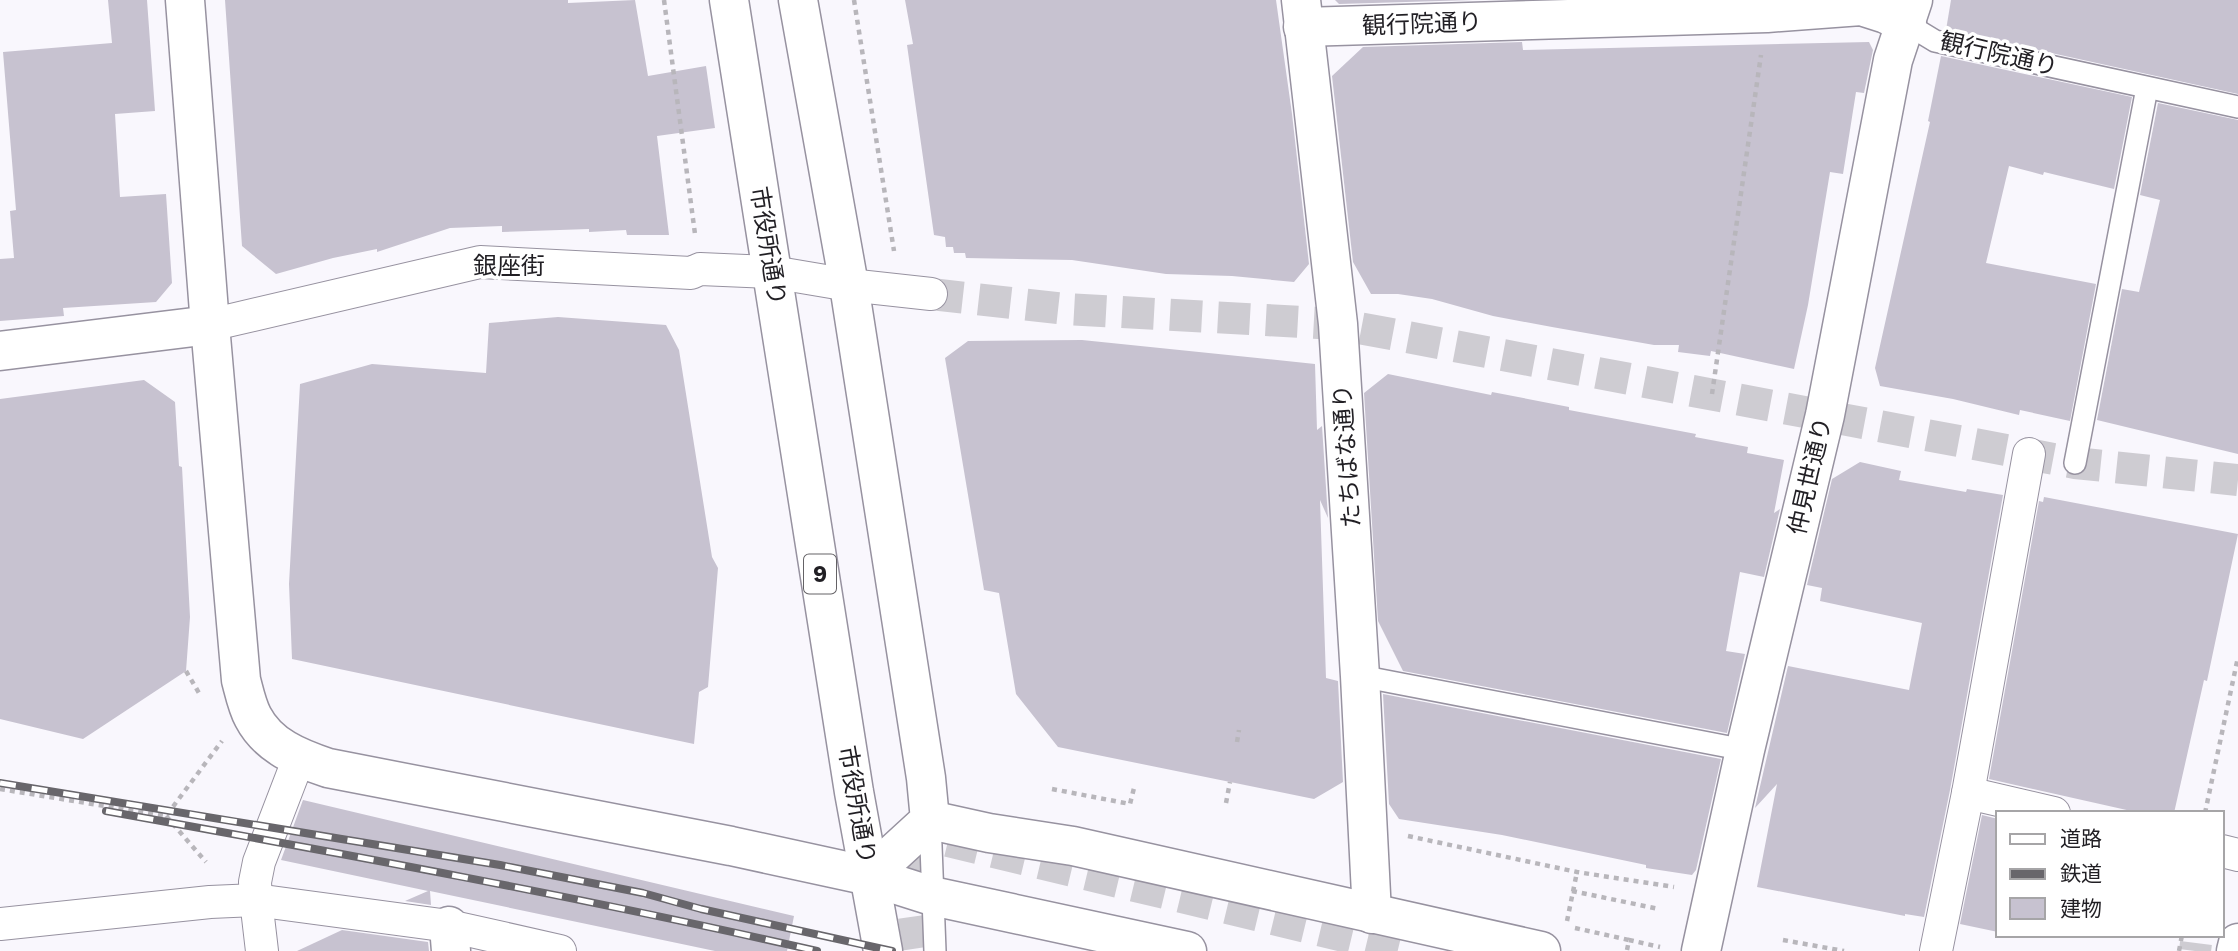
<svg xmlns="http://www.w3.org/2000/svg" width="2238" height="951" font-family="'Work Sans','Noto Sans JP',sans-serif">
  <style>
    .building { fill: #c7c2d0 }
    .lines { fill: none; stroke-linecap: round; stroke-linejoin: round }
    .pedestrian-tunnel { stroke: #ceccd2; stroke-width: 32; stroke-dasharray: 32 16; stroke-linecap: butt }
    .service-casing { stroke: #9792a0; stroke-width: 24 }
    .pedestrian-casing { stroke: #9792a0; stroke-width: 34 }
    .minor-casing { stroke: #9792a0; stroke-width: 41 }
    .tertiary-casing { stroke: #9792a0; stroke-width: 41 }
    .secondary-casing { stroke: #9792a0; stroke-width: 41 }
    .primary-casing { stroke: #9792a0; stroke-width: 41 }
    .path { stroke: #b8b6bb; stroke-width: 4.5; stroke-dasharray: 5 5; stroke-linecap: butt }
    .service { stroke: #fff; stroke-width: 21 }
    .pedestrian { stroke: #fff; stroke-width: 32 }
    .minor { stroke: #fff; stroke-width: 38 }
    .tertiary { stroke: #fff; stroke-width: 38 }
    .secondary { stroke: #fff; stroke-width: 38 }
    .primary { stroke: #fff; stroke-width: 38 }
    .rail-casing { stroke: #68666b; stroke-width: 8 }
    .rail { stroke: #fff; stroke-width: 5; stroke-dasharray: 16; stroke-linecap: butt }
    .labels { text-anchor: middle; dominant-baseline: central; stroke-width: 7; stroke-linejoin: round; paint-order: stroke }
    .shield { fill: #fff; stroke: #646266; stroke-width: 2 }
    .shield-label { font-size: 23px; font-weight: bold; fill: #211f24 }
    .street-label { font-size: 24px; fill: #211f24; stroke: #fff }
  </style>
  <rect width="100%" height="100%" fill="#f9f7fd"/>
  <g class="building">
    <path d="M 108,0 L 147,0 L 155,111 L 115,114 L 120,197 L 166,194 L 172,283 L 156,302 L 63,308 L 64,316 L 0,321 L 0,259 L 14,258 L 10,211 L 16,210 L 3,52 L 112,43 Z"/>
    <path d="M 225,0 L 568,0 L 568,3 L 635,0 L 648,76 L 706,66 L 715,128 L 657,136 L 669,235 L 627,235 L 626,230 L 589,232 L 589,229 L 502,232 L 502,226 L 450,228 L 377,252 L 377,249 L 333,258 L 276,274 L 242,246 Z"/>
    <path d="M 905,0 L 1276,0 L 1292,114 L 1309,264 L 1294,282 L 1232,276 L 1166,274 L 1072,260 L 966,258 L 965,253 L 954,253 L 953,247 L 946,247 L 945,237 L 934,235 L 907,45 L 913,44 Z"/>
    <path d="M 1335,0 L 1473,0 L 1339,4 Z"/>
    <path d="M 1951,0 L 2238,0 L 2238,94 L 1946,30 Z"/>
    <path d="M 1522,42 L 1523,50 L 1869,42 L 1873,50 L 1864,93 L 1856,92 L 1843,174 L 1830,172 L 1808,305 L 1794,369 L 1711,351 L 1710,356 L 1678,352 L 1679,345 L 1654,345 L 1552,327 L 1493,316 L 1432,299 L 1398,294 L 1371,294 L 1353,262 L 1332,76 L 1363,47 Z"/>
    <path d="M 1941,56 L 2132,97 L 2114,189 L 2044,172 L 2043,175 L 2009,166 L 1986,263 L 2096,284 L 2070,421 L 2020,410 L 2019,415 L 1953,399 L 1880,386 L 1875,368 L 1930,122 L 1928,121 Z"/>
    <path d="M 2158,103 L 2238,120 L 2238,454 L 2097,420 L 2122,289 L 2139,292 L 2160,200 L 2140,195 Z"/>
    <path d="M 558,317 L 666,325 L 679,350 L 712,557 L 718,568 L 708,687 L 699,692 L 694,744 L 292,659 L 289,584 L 300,384 L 372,364 L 486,373 L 489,323 Z"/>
    <path d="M 1082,340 L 1315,364 L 1317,430 L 1322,426 L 1328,518 L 1320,500 L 1326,678 L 1338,681 L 1343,782 L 1314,799 L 1058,747 L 1016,694 L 999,593 L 984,590 L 945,358 L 968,341 Z"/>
    <path d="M 1388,374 L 1491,395 L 1492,392 L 1569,407 L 1569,410 L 1696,434 L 1695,437 L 1748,447 L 1747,453 L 1784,460 L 1774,513 L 1780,509 L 1764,577 L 1740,572 L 1726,651 L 1745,654 L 1727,733 L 1403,671 L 1378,621 L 1364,393 Z"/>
    <path d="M 144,380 L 175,402 L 179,466 L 182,467 L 190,617 L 186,671 L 83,739 L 0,719 L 0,399 Z"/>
    <path d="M 1860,462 L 1901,471 L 1899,480 L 1966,492 L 1967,489 L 2003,495 L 1950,790 L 1924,917 L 1905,914 L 1905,916 L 1757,887 L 1777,784 L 1755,808 L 1788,666 L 1909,690 L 1922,623 L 1820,601 L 1822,588 L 1807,585 L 1832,479 Z"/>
    <path d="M 2044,497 L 2238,534 L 2207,681 L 2204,680 L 2174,813 L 2140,813 L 1989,779 L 2039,501 L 2043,502 Z"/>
    <path d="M 1383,694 L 1721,759 L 1696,870 L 1692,875 L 1646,868 L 1646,865 L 1502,835 L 1399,819 L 1389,804 Z"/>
    <path d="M 303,800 L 794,916 L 787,951 L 715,951 L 430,891 L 431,905 L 405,901 L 428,891 L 281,860 Z"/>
    <path d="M 1982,815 L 1998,819 L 1998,932 L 1960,924 Z"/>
    <path d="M 342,930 L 428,942 L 429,951 L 297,951 Z"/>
  </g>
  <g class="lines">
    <g class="pedestrian-tunnel">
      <path d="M 931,294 L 1066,309 L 1338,324 L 2075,463 L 2238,480"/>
      <path d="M 907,868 L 948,841 L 1406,951"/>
      <path d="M 907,869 L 919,951"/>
      <path d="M 2195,951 L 2196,943"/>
    </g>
    <g class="service-casing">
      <g id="service">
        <path d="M 1907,24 L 1935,41 L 2238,107"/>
        <path d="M 2075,463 L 2147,88"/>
        <path d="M 1360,676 L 1745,750"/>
        <path d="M 930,820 L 935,951"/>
      </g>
    </g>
    <g class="pedestrian-casing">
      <g id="pedestrian">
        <path d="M 210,325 L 480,262 L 691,273 L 700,269 L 772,272 L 849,285 L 931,294"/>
        <path d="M 1968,793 L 2054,813"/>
        <path d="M 2222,851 L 2238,855"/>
        <path d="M 0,924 L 210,902 L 256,900 L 449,926 L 560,951"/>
        <path d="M 262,951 L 256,900 L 255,882 L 259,862 L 299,758"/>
        <path d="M 1936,951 L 1968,793 L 2029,454"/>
      </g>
    </g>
    <g class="minor-casing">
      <g id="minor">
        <path d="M 185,0 L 210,325 L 241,680 C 244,691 247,706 253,717 C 268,746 298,758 328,768 L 731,846 L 869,876"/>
        <path d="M 1301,0 L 1338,324 L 1360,676 L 1372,914"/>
        <path d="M 1303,27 L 1767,13 L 1861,6 L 1886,14 L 1907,24"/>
        <path d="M 0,351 L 210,325"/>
        <path d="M 449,926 L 451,951"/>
        <path d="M 1701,951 L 1745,750 L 1825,415 L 1893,60 L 1913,0"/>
      </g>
    </g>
    <g class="tertiary-casing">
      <g id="tertiary">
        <path d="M 930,820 L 989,833 L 1073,846 L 1541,951"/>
        <path d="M 869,876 L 932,896 L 1187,951"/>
      </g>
    </g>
    <g class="secondary-casing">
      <path id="secondary" d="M 2236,951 L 2238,943"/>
    </g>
    <g class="primary-casing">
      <g id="primary">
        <path d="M 729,0 L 854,792 L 883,951"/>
        <path d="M 798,0 L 849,285 L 926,778 L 930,820 L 869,876"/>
      </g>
    </g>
    <g class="path">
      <path d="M 664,0 L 695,234"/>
      <path d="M 854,0 L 894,251"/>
      <path d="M 1712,394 L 1761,55"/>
      <path d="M 186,671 L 199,693"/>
      <path d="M 1237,742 L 1239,730"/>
      <path d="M 0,789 L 166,816 L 222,741"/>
      <path d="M 1052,789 L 1130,804 L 1134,788"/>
      <path d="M 1226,803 L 1230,782"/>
      <path d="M 2205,813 L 2238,657"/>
      <path d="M 166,816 L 206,862"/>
      <path d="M 1408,836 L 1577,872 L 1674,887"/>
      <path d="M 1572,891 L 1659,909"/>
      <path d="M 1567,921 L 1577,872"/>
      <path d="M 1575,928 L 1629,940"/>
      <path d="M 1783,940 L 1844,951"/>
      <path d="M 1627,950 L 1629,940 L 1660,947"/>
      <path d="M 2179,951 L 2182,935"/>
    </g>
    <use href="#service" class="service"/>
    <use href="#pedestrian" class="pedestrian"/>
    <use href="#minor" class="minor"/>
    <use href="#tertiary" class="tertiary"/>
    <use href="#secondary" class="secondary"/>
    <use href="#primary" class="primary"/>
    <g class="rail-casing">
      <g id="rail">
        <path d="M 0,783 L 500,865 L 643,893 L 701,909 L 892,951"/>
        <path d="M 106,811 C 344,854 581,897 817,951"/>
      </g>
    </g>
    <use href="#rail" class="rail"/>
  </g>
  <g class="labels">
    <rect class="shield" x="804" y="554.5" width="32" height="39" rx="5"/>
    <g class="shield-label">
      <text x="820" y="574">9</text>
    </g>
    <g class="street-label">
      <text transform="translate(1422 24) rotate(-2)">観行院通り</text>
      <text transform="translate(1999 54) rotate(13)">観行院通り</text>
      <text transform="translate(768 246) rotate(81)">市役所通り</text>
      <text x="509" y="266">銀座街</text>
      <text transform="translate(1347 456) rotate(-94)">たちばな通り</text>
      <text transform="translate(1810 476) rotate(-77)">仲見世通り</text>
      <text transform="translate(857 805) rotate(80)">市役所通り</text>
    </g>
  </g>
  <rect x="1996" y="811" width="228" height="126" fill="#ffffff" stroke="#a6a5a7" stroke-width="2"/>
  <rect x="2010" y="834" width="35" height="10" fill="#ffffff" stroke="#a6a5a7" stroke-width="2"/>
  <text x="2060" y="846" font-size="21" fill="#211f24">道路</text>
  <rect x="2010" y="869" width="35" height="10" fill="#68666b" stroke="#a6a5a7" stroke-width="2"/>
  <text x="2060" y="881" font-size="21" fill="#211f24">鉄道</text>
  <rect x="2010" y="898" width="35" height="21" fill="#c7c2d0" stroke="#a6a5a7" stroke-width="2"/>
  <text x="2060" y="916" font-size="21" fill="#211f24">建物</text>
</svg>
